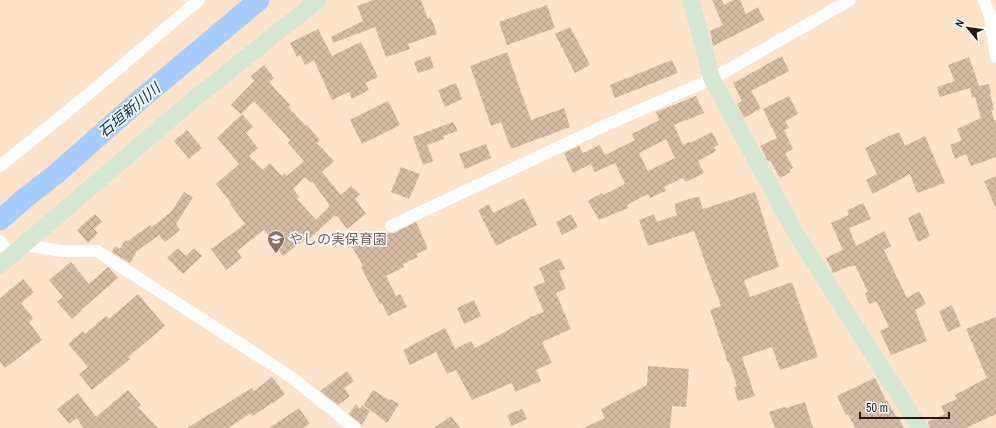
<svg xmlns="http://www.w3.org/2000/svg" width="996" height="428" font-family="'Archivo Narrow','Noto Sans JP',sans-serif">
  <style>
    .lines { fill: none; stroke-linecap: round; stroke-linejoin: round }
    .river { stroke: #a5ccfc; stroke-width: 21 }
    .building { fill: url(#building-cross-hatch); fill-rule: evenodd }
    .street { stroke: #fff; stroke-width: 12 }
    .secondary { stroke: #d5e6d0; stroke-width: 17 }
    .labels { text-anchor: middle; dominant-baseline: central; stroke-width: 3.5; stroke-linejoin: round; paint-order: stroke }
    .education-label { font-size: 14px; fill: #785e54; stroke: #fff; text-anchor: start }
    .water-label { font-size: 15px; font-style: italic; fill: #003367; stroke: #fff }
  </style>
  <defs>
    <pattern id="building-cross-hatch" width="8" height="8" patternUnits="userSpaceOnUse"><rect width="8" height="8" fill="#d5bba4"/><path d="M0 0l8 8M0 8l8-8" fill="none" stroke="#b7a08c"/></pattern>
  </defs>
  <rect width="100%" height="100%" fill="#fee3cb"/>
  <g class="lines">
    <path class="river" d="M 0,220 L 25,198 L 56,174 L 135,104 L 259,0"/>
  </g>
  <g class="building">
    <path d="M 374,0 L 421,0 L 428,19 L 431,18 L 437,34 L 408,44 L 410,49 L 386,57 L 375,27 L 333,43 L 331,37 L 363,21 L 357,6 Z"/>
    <path d="M 712,0 L 722,0 L 724,5 L 734,0 L 740,0 L 746,14 L 758,7 L 764,20 L 745,30 L 713,46 L 710,31 L 723,25 Z"/>
    <path d="M 547,5 L 555,28 L 507,45 L 499,22 Z"/>
    <path d="M 570,27 L 590,65 L 575,73 L 555,34 Z"/>
    <path d="M 318,29 L 332,56 L 361,42 L 378,77 L 365,83 L 369,90 L 352,99 L 349,92 L 332,100 L 314,60 L 305,65 L 300,55 L 297,57 L 290,43 Z"/>
    <path d="M 507,52 L 531,120 L 564,108 L 570,127 L 511,149 L 501,122 L 491,126 L 470,66 Z"/>
    <path d="M 430,56 L 434,68 L 418,73 L 414,62 Z"/>
    <path d="M 782,56 L 789,71 L 751,91 L 761,108 L 744,118 L 737,104 L 742,101 L 733,83 Z"/>
    <path d="M 969,57 L 979,86 L 989,84 L 991,93 L 990,93 L 994,110 L 991,110 L 996,124 L 996,157 L 971,166 L 966,154 L 955,159 L 950,145 L 962,140 L 957,129 L 981,118 L 975,97 L 972,98 L 970,88 L 940,97 L 937,87 L 955,81 L 948,65 Z"/>
    <path d="M 672,60 L 678,73 L 615,98 L 610,85 Z"/>
    <path d="M 264,65 L 274,78 L 269,82 L 290,105 L 288,107 L 306,126 L 307,125 L 320,140 L 317,143 L 334,161 L 322,172 L 341,195 L 351,186 L 360,194 L 355,199 L 366,214 L 347,229 L 337,216 L 336,217 L 335,215 L 306,242 L 304,240 L 283,256 L 264,230 L 237,251 L 242,258 L 226,270 L 211,249 L 245,224 L 230,204 L 231,203 L 216,184 L 239,164 L 217,138 L 242,114 L 253,127 L 246,133 L 258,148 L 249,156 L 263,170 L 270,163 L 282,176 L 285,173 L 287,176 L 304,161 L 288,143 L 290,140 L 270,118 L 254,101 L 241,114 L 231,105 L 254,81 L 251,76 ZM 305,177 L 311,183 L 312,181 L 330,206 L 316,220 L 297,199 L 299,197 L 293,189 Z"/>
    <path d="M 456,83 L 462,99 L 445,107 L 438,90 Z"/>
    <path d="M 696,96 L 704,113 L 674,125 L 683,145 L 689,142 L 690,143 L 712,132 L 719,145 L 714,147 L 716,151 L 698,161 L 704,173 L 686,182 L 683,178 L 664,187 L 666,191 L 650,198 L 648,194 L 627,205 L 628,208 L 599,220 L 588,201 L 602,193 L 603,195 L 625,184 L 615,163 L 595,172 L 591,164 L 573,173 L 564,153 L 579,146 L 583,153 L 600,145 L 605,155 L 635,140 L 632,134 L 659,120 L 656,112 ZM 666,139 L 675,158 L 648,171 L 639,153 Z"/>
    <path d="M 789,96 L 798,114 L 785,121 L 789,128 L 784,130 L 793,149 L 785,153 L 793,168 L 789,170 L 791,172 L 780,178 L 770,160 L 768,161 L 760,146 L 777,138 L 763,109 Z"/>
    <path d="M 388,101 L 400,125 L 362,144 L 350,120 Z"/>
    <path d="M 453,122 L 458,131 L 443,136 L 444,139 L 427,145 L 433,161 L 423,165 L 413,137 Z"/>
    <path d="M 187,130 L 202,148 L 189,159 L 174,141 Z"/>
    <path d="M 899,132 L 905,146 L 925,136 L 945,183 L 917,193 L 910,174 L 873,194 L 866,180 L 877,174 L 865,148 L 889,136 Z"/>
    <path d="M 486,144 L 491,158 L 465,169 L 459,154 Z"/>
    <path d="M 401,167 L 420,174 L 409,199 L 391,192 Z"/>
    <path d="M 996,176 L 996,209 L 984,181 Z"/>
    <path d="M 184,192 L 193,197 L 176,224 L 180,230 L 165,242 L 159,235 L 136,252 L 130,263 L 112,252 L 115,246 L 120,249 L 125,240 L 128,241 L 150,225 L 152,227 L 172,211 Z"/>
    <path d="M 755,192 L 779,267 L 744,280 L 750,297 L 792,282 L 818,357 L 780,370 L 772,347 L 742,357 L 755,396 L 738,401 L 734,387 L 737,386 L 729,362 L 728,363 L 710,310 L 721,306 L 694,231 L 648,246 L 639,220 L 654,214 L 657,222 L 677,215 L 675,208 L 675,204 L 695,197 L 699,197 L 703,209 Z"/>
    <path d="M 524,198 L 537,225 L 496,246 L 478,210 L 489,204 L 493,213 Z"/>
    <path d="M 863,203 L 871,219 L 849,228 L 856,246 L 884,231 L 891,246 L 884,250 L 907,298 L 919,291 L 926,304 L 915,310 L 927,341 L 891,355 L 880,331 L 889,327 L 876,301 L 869,304 L 865,293 L 868,292 L 855,265 L 851,267 L 850,266 L 833,273 L 826,258 L 843,250 L 831,223 L 849,215 L 847,211 Z"/>
    <path d="M 920,212 L 930,236 L 918,242 L 908,218 Z"/>
    <path d="M 95,214 L 102,222 L 94,229 L 98,233 L 88,243 L 77,230 Z"/>
    <path d="M 571,214 L 578,227 L 562,235 L 556,222 Z"/>
    <path d="M 416,222 L 428,249 L 416,254 L 418,257 L 403,264 L 404,267 L 386,276 L 396,296 L 400,294 L 407,307 L 388,316 L 382,303 L 380,304 L 361,267 L 363,266 L 352,247 L 376,234 L 378,237 L 388,233 L 394,233 Z"/>
    <path d="M 178,248 L 186,256 L 194,248 L 202,256 L 183,274 L 167,258 Z"/>
    <path d="M 560,258 L 565,269 L 559,271 L 566,289 L 556,293 L 571,329 L 542,342 L 552,363 L 536,370 L 541,381 L 515,392 L 512,383 L 472,400 L 456,370 L 447,374 L 436,352 L 410,365 L 403,350 L 445,328 L 455,349 L 471,341 L 475,348 L 530,318 L 530,317 L 544,312 L 533,287 L 545,282 L 539,268 Z"/>
    <path d="M 71,262 L 89,284 L 108,267 L 118,278 L 81,310 L 82,310 L 72,319 L 57,302 L 63,297 L 49,280 Z"/>
    <path d="M 23,279 L 34,292 L 21,303 L 33,318 L 29,322 L 42,340 L 5,368 L 0,362 L 0,298 Z"/>
    <path d="M 138,294 L 165,326 L 128,357 L 130,359 L 92,390 L 79,374 L 88,367 L 68,344 L 83,331 L 85,334 L 106,316 L 109,319 Z"/>
    <path d="M 474,300 L 481,316 L 464,324 L 457,308 Z"/>
    <path d="M 952,305 L 961,326 L 948,332 L 939,311 Z"/>
    <path d="M 996,317 L 996,414 L 966,428 L 930,428 L 928,422 L 945,414 L 941,406 L 957,399 L 955,395 L 987,378 L 966,329 Z"/>
    <path d="M 648,366 L 689,369 L 686,407 L 672,406 L 670,428 L 583,428 L 605,418 L 601,409 L 647,385 Z"/>
    <path d="M 347,371 L 354,381 L 344,388 L 350,396 L 338,405 L 320,391 Z"/>
    <path d="M 272,377 L 285,394 L 272,404 L 272,403 L 253,416 L 251,413 L 228,428 L 187,428 L 252,388 L 254,391 Z"/>
    <path d="M 875,378 L 886,401 L 887,400 L 896,417 L 898,416 L 904,428 L 855,428 L 848,414 L 846,415 L 837,396 Z"/>
    <path d="M 128,390 L 141,405 L 138,407 L 158,428 L 83,428 L 77,418 L 69,424 L 57,409 L 78,393 L 96,417 Z"/>
    <path d="M 373,390 L 389,400 L 390,399 L 399,404 L 387,423 L 364,405 Z"/>
    <path d="M 805,402 L 813,428 L 775,428 L 769,412 L 785,407 L 786,408 Z"/>
    <path d="M 356,404 L 360,409 L 362,405 L 370,411 L 362,425 L 349,414 Z"/>
    <path d="M 299,408 L 310,424 L 303,428 L 269,428 Z"/>
    <path d="M 522,409 L 527,419 L 512,426 L 507,415 Z"/>
    <path d="M 451,416 L 460,428 L 434,428 Z"/>
  </g>
  <g class="lines">
    <g class="street">
      <path d="M 984,0 L 990,17 L 996,57"/>
      <path d="M 0,166 L 85,97 L 199,0"/>
      <path d="M 391,226 L 608,124 L 712,79 L 850,0"/>
      <path d="M 0,241 L 11,256"/>
      <path d="M 24,245 L 61,251 L 97,251 L 291,377 L 355,428"/>
    </g>
    <g class="secondary">
      <path d="M 691,0 L 712,79 L 795,232 L 920,428"/>
      <path d="M 0,265 L 188,104 L 318,0"/>
    </g>
  </g>
  <defs>
    <g id="school-pin" transform="scale(0.9)"><path d="M0 17L-7.5 6A9.5 9.5 0 1 1 7.5 6Z" fill="#8d6e63" stroke="#fff"/><path d="M0-5L7-2L0 1L-7-2ZM-4 1L0 2.5L4 1V4Q0 6-4 4Z" fill="#fff"/></g>
  </defs>
  <g fill-rule="evenodd">
    <use href="#school-pin" x="276" y="239"/>
  </g>
  <g class="labels">
    <g class="education-label">
      <text x="289" y="239">やしの実保育園</text>
    </g>
    <g class="water-label">
      <text transform="translate(129 110) rotate(-40)">石垣新川川</text>
    </g>
  </g>
  <g transform="translate(968 28) rotate(299)" stroke="#ffffff" stroke-width="3" paint-order="stroke">
  <path d="M0-3L7 15L0 10L-7 15Z" fill="#231911"/>
  <text y="-6" font-size="11" font-weight="bold" text-anchor="middle" fill="#231911">N</text>
  </g>
  <path d="M860 412v6h89v-6" fill="none" stroke="#231911" stroke-width="2"/>
  <text x="866" y="412" font-size="12" fill="#231911" stroke="#ffffff" stroke-width="3" paint-order="stroke">50 m</text>
</svg>
